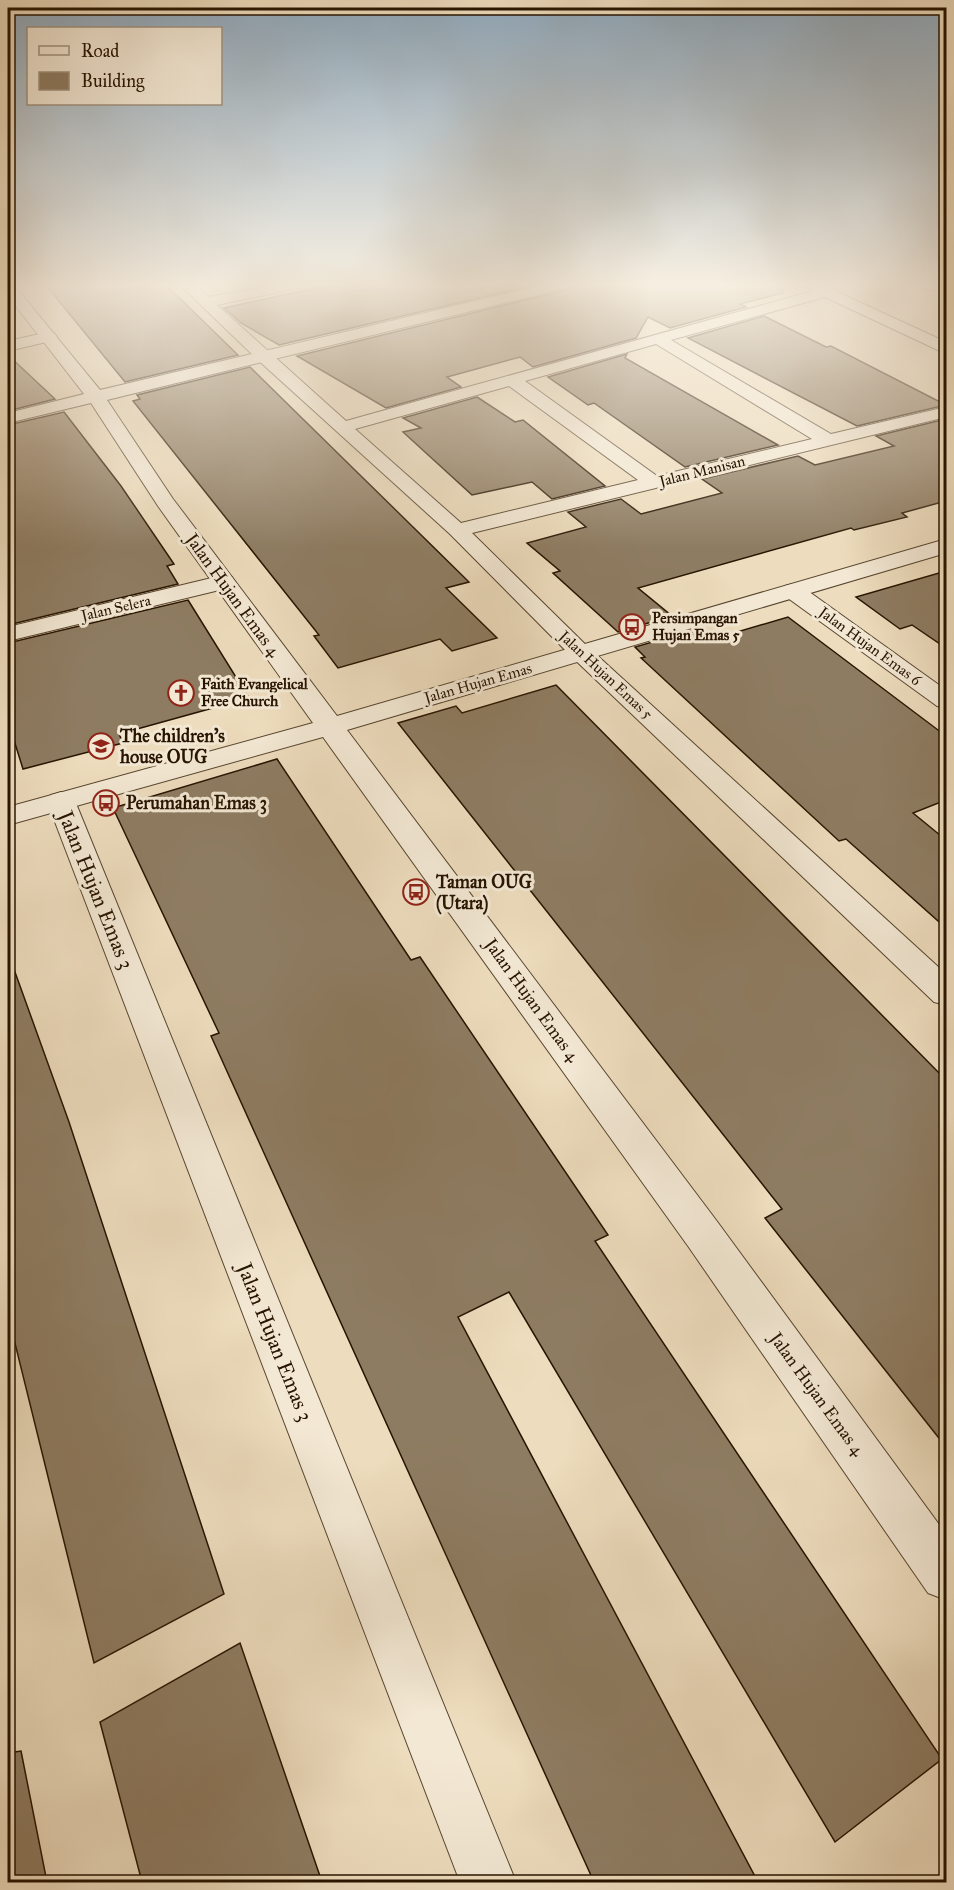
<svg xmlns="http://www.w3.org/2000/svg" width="954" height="1890" font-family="'IM FELL Great Primer',serif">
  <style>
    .building { fill: #8e7c62; stroke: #271400; stroke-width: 1.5 }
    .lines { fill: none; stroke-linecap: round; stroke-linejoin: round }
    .minor-casing { stroke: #58462f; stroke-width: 2 }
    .tertiary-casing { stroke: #58462f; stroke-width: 2 }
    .minor { fill: #f3e8d4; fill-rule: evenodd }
    .tertiary { fill: #f3e8d4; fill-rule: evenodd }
    .labels { text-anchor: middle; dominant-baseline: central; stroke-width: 6; stroke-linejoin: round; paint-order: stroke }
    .far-street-label { font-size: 15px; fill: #271400; stroke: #f3e8d4 }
    .far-poi-label { font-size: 15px; font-weight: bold; fill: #271400; stroke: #f3e8d4; text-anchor: start }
    .street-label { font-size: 18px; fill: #271400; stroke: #f3e8d4 }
    .poi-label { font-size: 18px; font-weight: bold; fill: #271400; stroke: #f3e8d4; text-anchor: start }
    .near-street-label { font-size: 21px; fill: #271400; stroke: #f3e8d4 }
  </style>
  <rect width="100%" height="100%" fill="#eddcbd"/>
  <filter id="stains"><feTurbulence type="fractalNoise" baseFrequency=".00333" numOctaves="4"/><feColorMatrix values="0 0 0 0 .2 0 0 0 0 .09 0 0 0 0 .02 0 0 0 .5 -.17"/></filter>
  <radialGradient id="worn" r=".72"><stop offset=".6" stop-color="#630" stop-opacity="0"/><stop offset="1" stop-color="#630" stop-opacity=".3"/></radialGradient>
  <g class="building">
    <path d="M 45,284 L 165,284 L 238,355 L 125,382 Z"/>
    <path d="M 334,284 L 539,284 L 279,345 L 241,323 L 224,308 Z"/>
    <path d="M 573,284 L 781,284 L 783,293 L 740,304 L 746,307 L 670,328 L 648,317 L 636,338 L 533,367 L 520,357 L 447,377 L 461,387 L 386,408 L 297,356 L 570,289 Z"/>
    <path d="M 764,316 L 826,347 L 831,346 L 946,405 L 857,426 L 688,338 Z"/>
    <path d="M 627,354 L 625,358 L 778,445 L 685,467 L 594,403 L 588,405 L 548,377 Z"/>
    <path d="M 8,355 L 55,399 L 8,411 Z"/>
    <path d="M 250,367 L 469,582 L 446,588 L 497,638 L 452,651 L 440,639 L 338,668 L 314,636 L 319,635 L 133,401 L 140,399 L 137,395 Z"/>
    <path d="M 477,397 L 515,422 L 523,420 L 605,486 L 552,499 L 532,482 L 472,495 L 403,432 L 421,428 L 403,418 Z"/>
    <path d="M 64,412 L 121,486 L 174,564 L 167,566 L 178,584 L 8,625 L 8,425 Z"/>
    <path d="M 946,419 L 946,501 L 902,513 L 907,517 L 854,530 L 851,528 L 638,588 L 672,616 L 618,632 L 553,573 L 560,571 L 527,543 L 586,527 L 568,512 L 621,499 L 641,514 L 722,493 L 702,479 L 798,456 L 815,465 L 894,446 L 876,436 Z"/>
    <path d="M 946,571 L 946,648 L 912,625 L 900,629 L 856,597 Z"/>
    <path d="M 188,600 L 249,698 L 119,734 L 123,743 L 23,769 L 8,721 L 8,643 Z"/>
    <path d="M 788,617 L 946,736 L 946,800 L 913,813 L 946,840 L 946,928 L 846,839 L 839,841 L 641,658 L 645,657 L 635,647 L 690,631 L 701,641 L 710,640 Z"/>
    <path d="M 556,685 L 946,1080 L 946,1447 L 765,1218 L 782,1209 L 398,723 L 456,706 L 462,713 Z"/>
    <path d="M 277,759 L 411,960 L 420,957 L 608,1235 L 595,1241 L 942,1759 L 835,1842 L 509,1292 L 458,1317 L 758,1882 L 594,1882 L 211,1036 L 219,1033 L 113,808 Z"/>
    <path d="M 11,961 L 69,1122 L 224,1594 L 94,1663 L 8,1315 L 8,962 Z"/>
    <path d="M 240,1643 L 322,1882 L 142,1882 L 100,1722 Z"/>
    <path d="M 21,1751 L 47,1882 L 8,1882 L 8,1753 Z"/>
  </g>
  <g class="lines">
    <g class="minor-casing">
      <g id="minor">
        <path d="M 179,284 L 194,284 L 209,297 L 279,284 L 305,284 L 298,288 L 217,305 L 346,421 L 813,291 L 802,284 L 820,284 L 946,342 L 946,353 L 940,351 L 825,297 L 671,340 L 831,434 L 946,407 L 946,417 L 472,533 L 589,648 L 946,974 L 946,1005 L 934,1002 L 573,658 L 450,534 L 258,360 ZM 656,344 L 812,439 L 657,476 L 525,381 ZM 509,386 L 638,480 L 461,523 L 355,429 Z"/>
        <path d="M 916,284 L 946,284 L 946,291 L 916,289 Z"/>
        <path d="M 49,332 L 55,334 L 57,337 L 55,340 L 8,351 L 8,341 Z"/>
        <path d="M 224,575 L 232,577 L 235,582 L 232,587 L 8,641 L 8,627 Z"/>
        <path d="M 793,584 L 801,586 L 946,690 L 946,708 L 937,706 L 785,596 L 782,591 L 785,586 Z"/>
        <path d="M 61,792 L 71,795 L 75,801 L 516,1882 L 460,1882 L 47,801 L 51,795 Z"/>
      </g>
    </g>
    <g class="tertiary-casing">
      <path id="tertiary" d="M 8,284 L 13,284 L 100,390 L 547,284 L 571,284 L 569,287 L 107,400 L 173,499 L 337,716 L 946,539 L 946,553 L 347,730 L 716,1220 L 946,1534 L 946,1600 L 928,1593 L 688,1246 L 323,737 L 8,825 L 8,807 L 313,723 L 158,506 L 91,403 L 8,423 L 8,413 L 84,394 L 8,296 Z"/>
    </g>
    <use href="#minor" class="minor"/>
    <use href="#tertiary" class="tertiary"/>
  </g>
  <linearGradient id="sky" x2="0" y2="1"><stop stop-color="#8fa9bd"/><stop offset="0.52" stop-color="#f7efe1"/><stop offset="1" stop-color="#f7efe1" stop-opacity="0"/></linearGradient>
  <rect width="954" height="548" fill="url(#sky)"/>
  <defs>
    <g id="bus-ring" transform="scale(1.35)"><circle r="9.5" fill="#f3e8d4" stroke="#8f2418" stroke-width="1.5"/><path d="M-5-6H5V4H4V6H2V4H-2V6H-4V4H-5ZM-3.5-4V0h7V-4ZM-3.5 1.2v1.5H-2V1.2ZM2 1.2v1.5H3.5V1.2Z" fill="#8f2418"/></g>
    <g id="church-ring" transform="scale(1.35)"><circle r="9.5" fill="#f3e8d4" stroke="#8f2418" stroke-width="1.5"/><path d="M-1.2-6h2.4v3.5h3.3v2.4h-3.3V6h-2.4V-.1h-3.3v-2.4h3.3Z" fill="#8f2418"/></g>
    <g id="school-ring" transform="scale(1.35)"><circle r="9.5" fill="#f3e8d4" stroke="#8f2418" stroke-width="1.5"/><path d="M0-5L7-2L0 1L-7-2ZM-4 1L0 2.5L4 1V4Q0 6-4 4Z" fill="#8f2418"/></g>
  </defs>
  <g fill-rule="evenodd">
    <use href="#bus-ring" x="632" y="627"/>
    <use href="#church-ring" x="181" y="693"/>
    <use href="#school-ring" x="101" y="746"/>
    <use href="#bus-ring" x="106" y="803"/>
    <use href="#bus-ring" x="416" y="892"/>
  </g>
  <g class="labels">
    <g class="far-street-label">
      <text transform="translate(702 471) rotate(-14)">Jalan Manisan</text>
      <text transform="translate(116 608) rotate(-13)">Jalan Selera</text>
      <text transform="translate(870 646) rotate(36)">Jalan Hujan Emas 6</text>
      <text transform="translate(606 675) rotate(43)">Jalan Hujan Emas 5</text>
      <text transform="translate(478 683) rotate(-16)">Jalan Hujan Emas</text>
    </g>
    <g class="far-poi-label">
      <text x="652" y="618">Persimpangan<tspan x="652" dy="17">Hujan Emas 5</tspan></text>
      <text x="201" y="684">Faith Evangelical<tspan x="201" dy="17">Free Church</tspan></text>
    </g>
    <g class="street-label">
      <text transform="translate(233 595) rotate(54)">Jalan Hujan Emas 4</text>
      <text transform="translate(532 1000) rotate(54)">Jalan Hujan Emas 4</text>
      <text transform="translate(817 1394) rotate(54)">Jalan Hujan Emas 4</text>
    </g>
    <g class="poi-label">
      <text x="120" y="736">The children's<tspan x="120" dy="21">house OUG</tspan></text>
      <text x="126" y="803">Perumahan Emas 3</text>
      <text x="436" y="882">Taman OUG<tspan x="436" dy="21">(Utara)</tspan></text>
    </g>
    <g class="near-street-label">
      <text transform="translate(96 890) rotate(68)">Jalan Hujan Emas 3</text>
      <text transform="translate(275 1342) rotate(68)">Jalan Hujan Emas 3</text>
    </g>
  </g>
  <rect width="954" height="1890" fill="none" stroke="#eddcbd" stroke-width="30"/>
  <rect x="9" y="9" width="936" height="1872" fill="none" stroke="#271400" stroke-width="3"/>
  <rect x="15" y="15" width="924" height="1860" fill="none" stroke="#271400" stroke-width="1.5"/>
  <rect x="27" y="27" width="195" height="78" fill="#f3e8d4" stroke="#a1937f" stroke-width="1.5"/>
  <rect x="39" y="46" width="30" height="9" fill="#f3e8d4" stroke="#a1937f" stroke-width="1.5"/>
  <text x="81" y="57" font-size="18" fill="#271400">Road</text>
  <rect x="39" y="72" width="30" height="18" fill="#8e7c62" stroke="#a1937f" stroke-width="1.5"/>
  <text x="81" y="87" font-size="18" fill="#271400">Building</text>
  <rect width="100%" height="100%" filter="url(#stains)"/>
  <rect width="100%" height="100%" fill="url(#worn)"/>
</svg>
